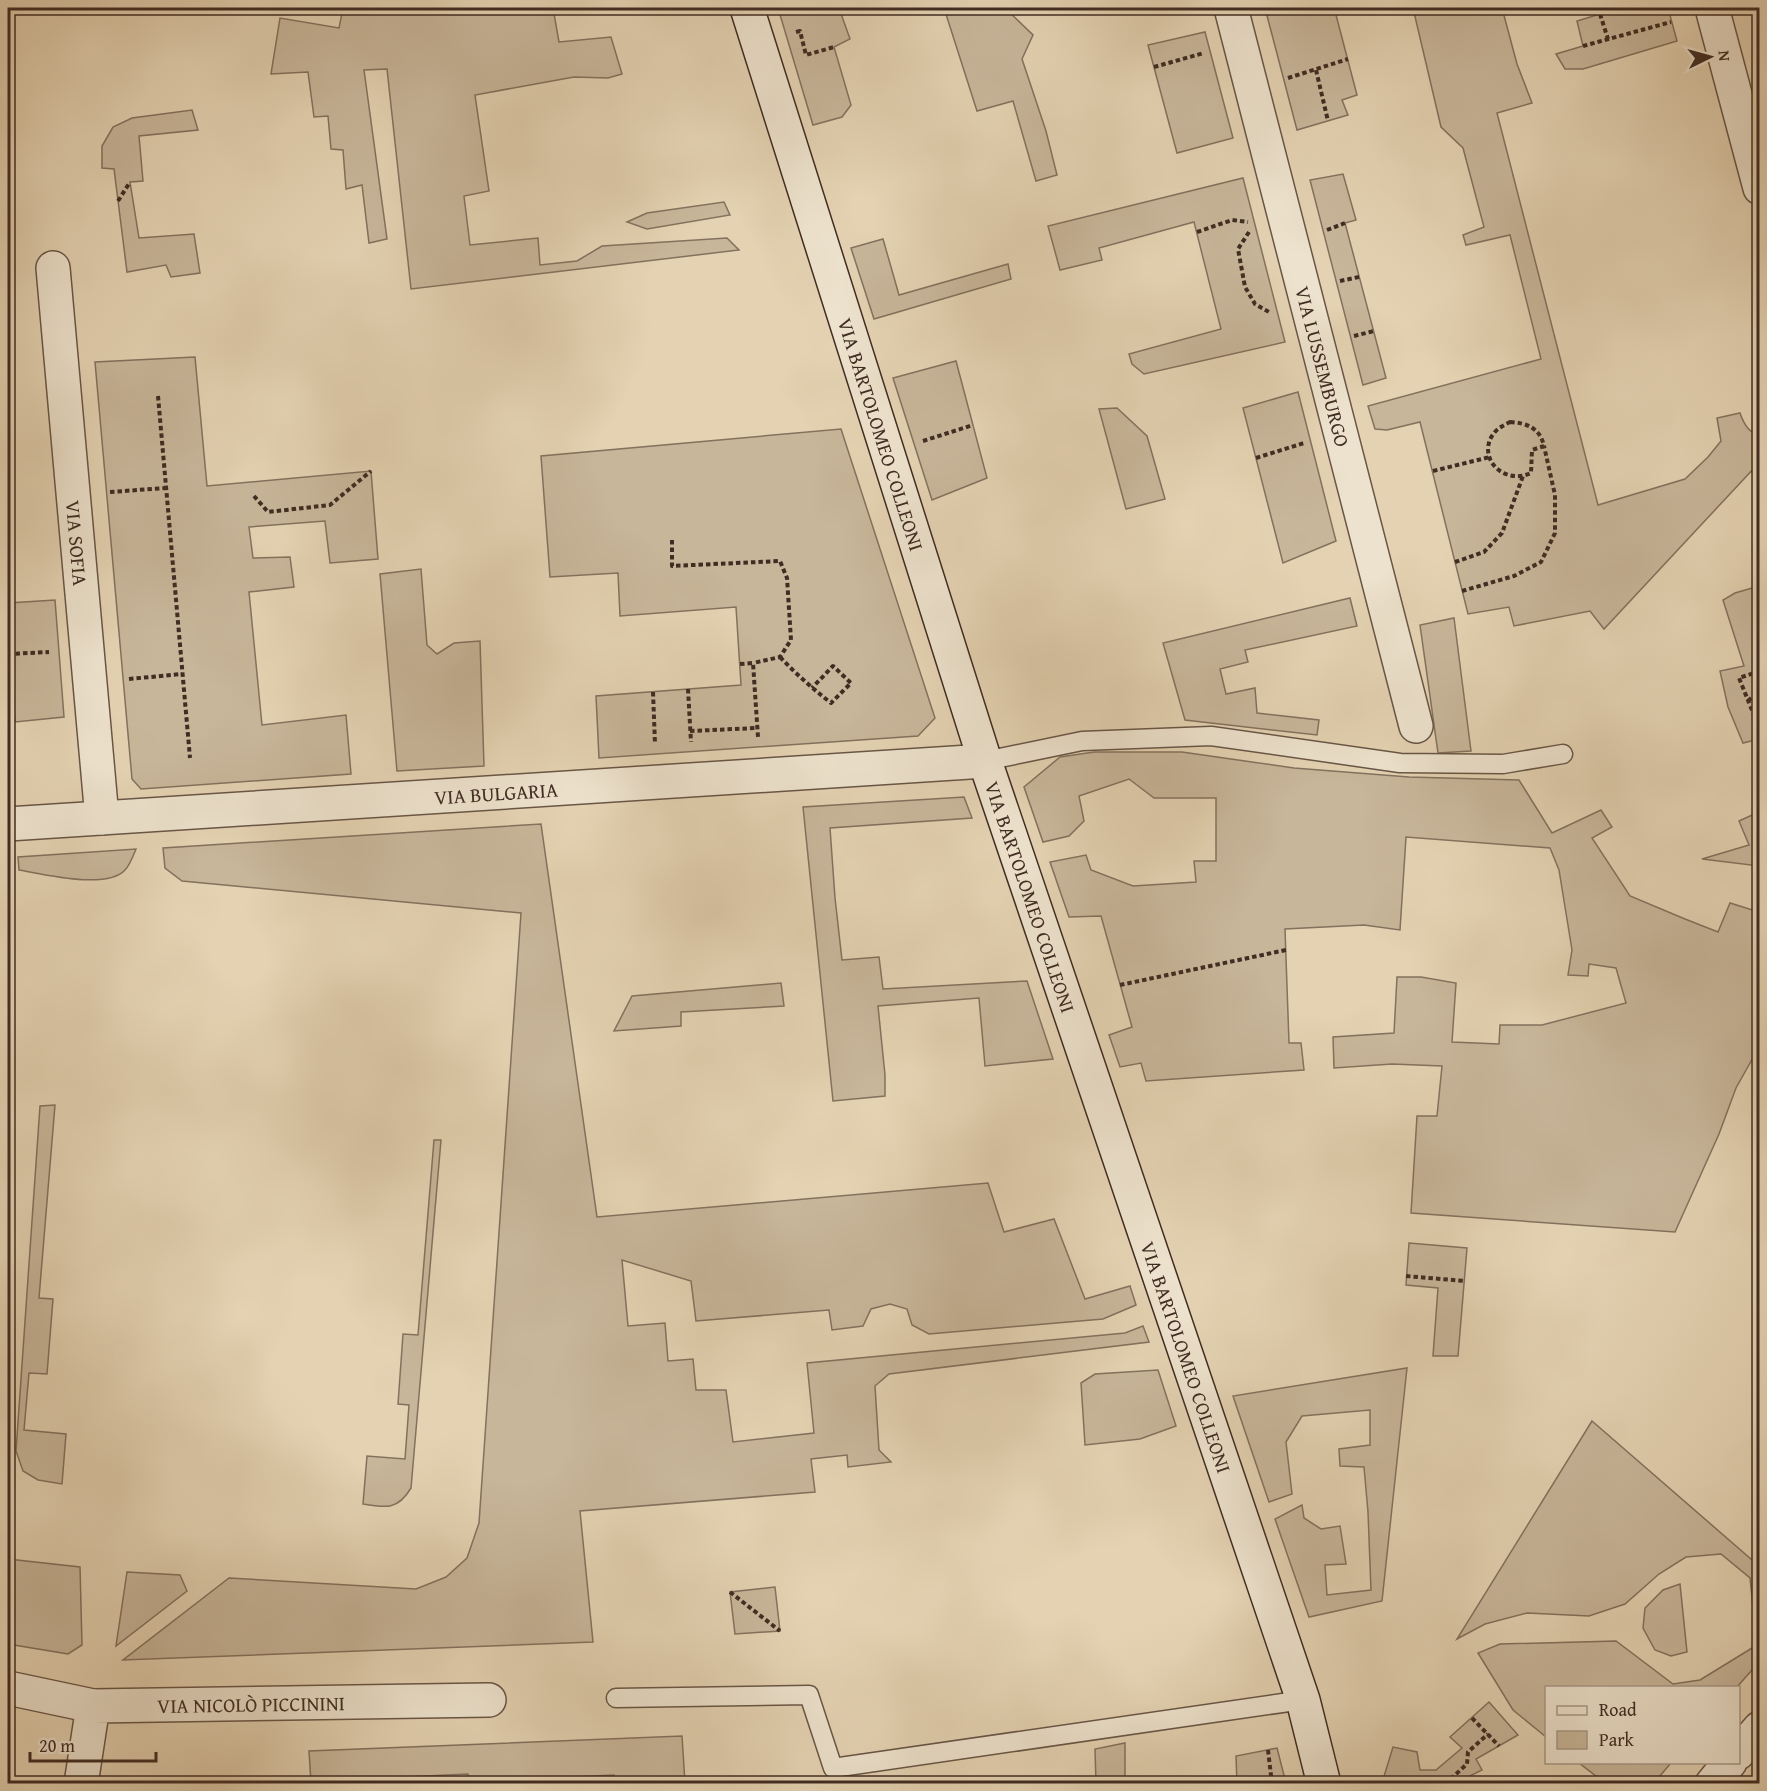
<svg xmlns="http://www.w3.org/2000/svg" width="1767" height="1791" font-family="'Gentium Book Plus',serif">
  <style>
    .green { fill: #c8b69a; stroke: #84715e; stroke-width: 1.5 }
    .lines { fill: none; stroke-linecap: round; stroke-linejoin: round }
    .lane-casing { stroke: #695647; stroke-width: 21 }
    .street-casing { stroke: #695647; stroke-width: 36 }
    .secondary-casing { stroke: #402c23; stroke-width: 36 }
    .path { stroke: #402c23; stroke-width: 4; stroke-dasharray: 4.5 3; stroke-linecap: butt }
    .lane { stroke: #ede2cd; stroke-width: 18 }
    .street { stroke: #ede2cd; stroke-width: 33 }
    .secondary { stroke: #ede2cd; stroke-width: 33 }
    .labels { text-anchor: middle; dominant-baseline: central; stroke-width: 4.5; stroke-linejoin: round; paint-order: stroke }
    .street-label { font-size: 20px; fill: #402c23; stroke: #ede2cd }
  </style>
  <rect width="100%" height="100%" fill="#e4d2b2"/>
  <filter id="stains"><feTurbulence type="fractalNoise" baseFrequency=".00333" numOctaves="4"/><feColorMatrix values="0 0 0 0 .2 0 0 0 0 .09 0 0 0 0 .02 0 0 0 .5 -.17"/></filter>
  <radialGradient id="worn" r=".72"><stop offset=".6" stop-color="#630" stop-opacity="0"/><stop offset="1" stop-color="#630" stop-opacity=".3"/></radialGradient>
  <g class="green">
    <path d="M 343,8 L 553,8 L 559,42 L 611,37 L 622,74 L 608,78 L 574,77 L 475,95 L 489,191 L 464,196 L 470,245 L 538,238 L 540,265 L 577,261 L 602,246 L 727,238 L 739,250 L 411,289 L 387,69 L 364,70 L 387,239 L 369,243 L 362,185 L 346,189 L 343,150 L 331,149 L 328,116 L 314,117 L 308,72 L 271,74 L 280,18 L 339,28 Z"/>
    <path d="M 778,8 L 839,8 L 850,39 L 834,47 L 851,105 L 842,117 L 813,125 Z"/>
    <path d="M 944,8 L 1005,8 L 1033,35 L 1022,59 L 1046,131 L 1057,175 L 1036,181 L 1013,101 L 977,111 Z"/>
    <path d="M 1265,8 L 1363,8 L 1336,15 L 1357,95 L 1342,100 L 1348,115 L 1297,130 Z"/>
    <path d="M 1413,8 L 1502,8 L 1517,64 L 1532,103 L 1497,113 L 1598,505 L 1685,479 L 1708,457 L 1721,441 L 1717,418 L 1740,413 C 1743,422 1749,433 1759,435 L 1759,460 L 1756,466 L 1604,629 L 1590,611 L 1514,626 L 1509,607 L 1468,614 L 1420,422 L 1387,430 L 1375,429 L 1368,406 L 1541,359 L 1510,235 L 1466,245 L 1463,235 L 1484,227 L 1463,148 L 1441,127 Z"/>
    <path d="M 1609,8 L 1668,8 L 1677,41 L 1583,69 L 1565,69 L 1556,54 L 1583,46 L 1577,21 L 1610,11 Z"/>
    <path d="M 1205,32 L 1233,138 L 1177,153 L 1148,45 Z"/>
    <path d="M 192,110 L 198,130 L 139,136 L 143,181 L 130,182 L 139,238 L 194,234 L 200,273 L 171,277 L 166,265 L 127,272 L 114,169 L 102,168 L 102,146 L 113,127 L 132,118 Z"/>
    <path d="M 1343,174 L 1356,220 L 1345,223 L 1386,378 L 1363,385 L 1310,180 Z"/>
    <path d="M 1243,178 L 1285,342 L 1144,374 L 1132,364 L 1129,354 L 1221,329 L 1194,222 L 1099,248 L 1102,260 L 1060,270 L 1048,226 Z"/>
    <path d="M 724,202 L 730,215 L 647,229 L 627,222 L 647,213 Z"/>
    <path d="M 883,239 L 899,295 L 1008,264 L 1011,279 L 874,319 L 851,248 Z"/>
    <path d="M 195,357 L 207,486 L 371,471 L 378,559 L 330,563 L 325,521 L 249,527 L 253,558 L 290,557 L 294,587 L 249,592 L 262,725 L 346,715 L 351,774 L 141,789 L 132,779 L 95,362 Z"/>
    <path d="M 956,361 L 987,478 L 932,500 L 893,378 Z"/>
    <path d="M 1298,392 L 1336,541 L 1283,563 L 1243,408 Z"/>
    <path d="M 1117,408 L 1147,436 L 1165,499 L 1126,509 L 1099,409 Z"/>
    <path d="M 841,429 L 935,718 L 918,736 L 599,758 L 596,696 L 741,685 L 736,607 L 620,616 L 618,573 L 550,577 L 541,456 Z"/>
    <path d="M 421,569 L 427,645 L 437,654 L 454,643 L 480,641 L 484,766 L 397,771 L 380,574 Z"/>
    <path d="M 1759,586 L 1759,739 L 1743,743 L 1728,707 L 1720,671 L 1744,666 L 1723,600 L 1735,593 Z"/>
    <path d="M 1350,598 L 1357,626 L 1245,650 L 1248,662 L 1220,669 L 1226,694 L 1255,688 L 1257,713 L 1319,720 L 1317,735 L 1185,720 L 1163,643 Z"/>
    <path d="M 55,600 L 64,717 L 15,722 L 12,688 L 8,688 L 8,603 Z"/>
    <path d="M 1454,618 L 1471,751 L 1438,753 L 1420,625 Z"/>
    <path d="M 1094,752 L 1182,752 L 1294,768 L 1409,777 L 1519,780 L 1552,833 L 1601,810 L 1612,827 L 1592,838 L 1630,896 L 1685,919 L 1718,932 L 1730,903 L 1759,912 L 1759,1047 L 1736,1088 L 1719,1134 L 1675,1232 L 1411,1213 L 1417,1116 L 1437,1116 L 1442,1066 L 1392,1064 L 1334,1068 L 1333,1037 L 1394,1033 L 1397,977 L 1421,977 L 1456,983 L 1452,1042 L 1499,1044 L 1500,1025 L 1542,1025 L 1626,1003 L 1616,968 L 1589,964 L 1588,976 L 1568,975 L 1572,950 L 1559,870 L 1550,848 L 1406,837 L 1400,930 L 1364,925 L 1285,929 L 1289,1043 L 1301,1043 L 1304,1070 L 1146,1081 L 1141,1063 L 1120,1067 L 1109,1035 L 1132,1027 L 1101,916 L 1069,917 L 1050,862 L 1086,855 L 1091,870 L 1133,886 L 1196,882 L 1194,861 L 1216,861 L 1216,798 L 1154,798 L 1129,779 L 1079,796 L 1084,821 L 1069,836 L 1043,842 L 1024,787 L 1060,757 Z"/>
    <path d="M 964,797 L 972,818 L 830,828 L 835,898 L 842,960 L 879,957 L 883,989 L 1027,981 L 1053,1059 L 985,1066 L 979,998 L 878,1006 L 885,1075 L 885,1096 L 833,1101 L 803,807 Z"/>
    <path d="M 1759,812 L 1759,866 L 1702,859 L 1749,845 L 1739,821 Z"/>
    <path d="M 541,824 L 597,1217 L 988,1183 L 1004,1232 L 1054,1219 L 1085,1299 L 1130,1286 L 1136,1305 L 1103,1319 L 929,1334 L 912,1325 L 907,1309 L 890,1304 L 871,1309 L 863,1326 L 832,1330 L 829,1310 L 696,1321 L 691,1281 L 622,1260 L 628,1326 L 665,1323 L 668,1361 L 693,1359 L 696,1390 L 726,1390 L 733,1442 L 814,1433 L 807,1363 L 1125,1333 L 1143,1326 L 1149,1342 L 889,1374 L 875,1386 L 879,1450 L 891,1462 L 848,1467 L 847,1455 L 811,1459 L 815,1492 L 580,1511 L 593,1642 L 123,1660 L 229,1578 L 416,1589 L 446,1577 L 467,1558 L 479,1523 L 521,913 L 182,881 L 165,868 L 163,848 Z"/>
    <path d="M 136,849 C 133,856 130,865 125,870 C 107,890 43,874 19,870 L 18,857 Z"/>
    <path d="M 781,983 L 784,1006 L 681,1012 L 681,1026 L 614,1031 L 632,996 Z"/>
    <path d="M 55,1105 L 39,1298 L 53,1299 L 47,1374 L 29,1373 L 24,1430 L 66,1434 L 62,1484 L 38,1480 L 23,1471 L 16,1451 L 40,1106 Z"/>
    <path d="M 434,1140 L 441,1140 L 411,1488 C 398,1510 386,1508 363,1504 L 367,1456 L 405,1459 L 409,1405 L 398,1404 L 403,1334 L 418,1335 Z"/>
    <path d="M 1409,1243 L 1467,1248 L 1458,1356 L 1433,1356 L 1438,1288 L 1406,1285 Z"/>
    <path d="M 1407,1368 L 1382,1601 L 1309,1617 L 1275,1519 L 1302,1505 L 1304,1518 L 1321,1529 L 1340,1526 L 1346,1564 L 1325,1565 L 1327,1595 L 1371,1590 L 1368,1512 L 1364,1467 L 1340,1466 L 1339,1449 L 1370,1445 L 1370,1410 L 1302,1416 L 1286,1442 L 1292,1494 L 1269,1502 L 1233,1396 Z"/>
    <path d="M 1158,1370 L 1176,1426 L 1140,1439 L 1085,1445 L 1081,1383 L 1095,1374 Z"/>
    <path d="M 1592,1421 L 1759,1566 L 1759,1662 L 1737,1687 L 1546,1688 L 1546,1737 L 1513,1710 L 1478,1653 L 1500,1644 L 1616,1641 L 1673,1684 L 1700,1680 L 1757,1645 L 1750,1578 L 1721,1554 L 1686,1557 L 1659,1574 L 1625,1604 L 1589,1616 L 1527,1613 L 1485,1624 L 1457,1639 Z"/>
    <path d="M 8,1559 L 80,1567 L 82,1645 L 68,1654 L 8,1644 Z"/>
    <path d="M 127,1572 L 180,1575 L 187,1591 L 116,1646 Z"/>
    <path d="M 1680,1584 L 1687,1652 L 1671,1656 L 1655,1650 L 1643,1628 L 1645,1608 L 1663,1590 Z"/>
    <path d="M 775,1587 L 780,1631 L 735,1634 L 730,1592 Z"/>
    <path d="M 1489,1702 L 1518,1735 L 1476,1759 L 1482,1770 L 1456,1783 L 1382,1783 L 1393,1747 L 1417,1752 L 1420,1770 L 1436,1770 L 1462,1748 L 1450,1737 Z"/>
    <path d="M 682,1736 L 685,1783 L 615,1783 L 614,1775 L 527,1779 L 527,1783 L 469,1784 L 468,1774 L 342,1780 L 342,1783 L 311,1783 L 309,1751 Z"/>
    <path d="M 1125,1743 L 1125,1783 L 1096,1783 L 1095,1749 Z"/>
    <path d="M 1277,1748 L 1286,1783 L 1237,1783 L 1236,1756 Z"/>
    <path d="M 1579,1763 L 1671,1763 L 1653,1784 L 1605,1783 Z"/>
  </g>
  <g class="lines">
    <g class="lane-casing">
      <g id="lane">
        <path d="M 985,761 L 1082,741 L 1211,736 L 1400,763 L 1503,764 L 1563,754"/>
        <path d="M 616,1698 L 809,1695 L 833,1768 L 1303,1700"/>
      </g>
    </g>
    <g class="street-casing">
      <g id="street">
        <path id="s1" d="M 1231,8 L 1416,726"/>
        <path d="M 1712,8 L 1760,188"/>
        <path id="s2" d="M 53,268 L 102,818"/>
        <path id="s3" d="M 8,824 L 985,761"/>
        <path d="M 8,1688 L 93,1706"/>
        <path d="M 1738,1753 L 1760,1728"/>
        <path id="s4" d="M 81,1784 L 93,1706 L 489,1700"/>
        <path d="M 1712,1784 L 1730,1762"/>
      </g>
    </g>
    <g class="secondary-casing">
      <g id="secondary">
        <path id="s5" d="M 747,8 L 985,761 L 1303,1700 L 1324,1784"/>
      </g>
    </g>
    <g class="path">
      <path d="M 1600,14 L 1608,39"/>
      <path d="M 796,32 L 800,31 L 806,55 L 834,47"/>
      <path d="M 1583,46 L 1671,22"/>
      <path d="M 1154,67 L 1204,53"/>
      <path d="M 1316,70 L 1328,121"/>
      <path d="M 1288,78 L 1348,59"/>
      <path d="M 118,201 L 130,182"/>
      <path d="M 1327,230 L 1345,223"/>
      <path d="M 1197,232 L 1232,220 L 1248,222"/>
      <path d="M 1249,232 L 1238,249 L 1245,287 L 1255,304 L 1269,312"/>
      <path d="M 1340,281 L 1359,277"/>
      <path d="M 1354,336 L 1374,331"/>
      <path d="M 158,396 L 190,758"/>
      <path d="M 1510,422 C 1527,423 1540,428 1544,446 L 1532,450 L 1531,473 C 1502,486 1476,456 1494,433 C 1498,428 1504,425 1510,422 Z"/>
      <path d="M 923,441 L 973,425"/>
      <path d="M 1256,458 L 1304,443"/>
      <path d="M 1433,471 L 1490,457"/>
      <path d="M 110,492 L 166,488"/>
      <path d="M 254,496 L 268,512 L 330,505 L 371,471"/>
      <path d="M 672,540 L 672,566 L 780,561 L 787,578 L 791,640 L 780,657 L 753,663"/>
      <path d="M 1455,562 L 1484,552 L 1502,533 L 1523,476"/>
      <path d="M 1462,591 L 1514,576 L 1541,562 L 1555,533 L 1555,495 L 1544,446"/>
      <path d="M 8,654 L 49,652"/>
      <path d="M 780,657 C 796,674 812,688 831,703 L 851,683 L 833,666 L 812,688"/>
      <path d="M 740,664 L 753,663 L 758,737"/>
      <path d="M 1760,671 L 1739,678 L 1760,730"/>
      <path d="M 1755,672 L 1760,688"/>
      <path d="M 129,679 L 182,674"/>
      <path d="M 688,689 L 691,742"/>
      <path d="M 653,692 L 655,744"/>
      <path d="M 1748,701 L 1760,690"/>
      <path d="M 690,731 L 757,728"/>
      <path d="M 1120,985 L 1286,950"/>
      <path d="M 1406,1276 L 1465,1281"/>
      <path d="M 730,1592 L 780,1631"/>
      <path d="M 1472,1718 L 1499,1746"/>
      <path d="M 1268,1750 L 1272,1784"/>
      <path d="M 1445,1784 L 1467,1764 L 1468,1752 L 1488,1734"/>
    </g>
    <use href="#lane" class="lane"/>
    <use href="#street" class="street"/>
    <use href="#secondary" class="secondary"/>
  </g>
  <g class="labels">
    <g class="street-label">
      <text stroke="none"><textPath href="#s1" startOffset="370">VIA LUSSEMBURGO</textPath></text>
      <text stroke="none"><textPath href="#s5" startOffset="447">VIA BARTOLOMEO COLLEONI</textPath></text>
      <text stroke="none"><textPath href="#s2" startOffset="276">VIA SOFIA</textPath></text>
      <text stroke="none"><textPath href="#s3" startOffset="489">VIA BULGARIA</textPath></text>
      <text stroke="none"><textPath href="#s5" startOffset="933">VIA BARTOLOMEO COLLEONI</textPath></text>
      <text stroke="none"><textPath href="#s5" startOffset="1419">VIA BARTOLOMEO COLLEONI</textPath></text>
      <text stroke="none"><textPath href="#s4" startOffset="237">VIA NICOLÒ PICCININI</textPath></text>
    </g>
  </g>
  <rect width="1767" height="1791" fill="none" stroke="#e4d2b2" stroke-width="30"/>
  <rect x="9" y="9" width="1749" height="1773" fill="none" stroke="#402c23" stroke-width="3"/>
  <rect x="15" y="15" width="1737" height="1761" fill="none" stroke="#402c23" stroke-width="1.5"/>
  <rect x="1545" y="1686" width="195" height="78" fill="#ede2cd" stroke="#a89989" stroke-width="1.5"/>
  <rect x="1557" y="1706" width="30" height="9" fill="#ede2cd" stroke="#a89989" stroke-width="1.5"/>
  <text x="1599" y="1716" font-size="18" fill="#402c23">Road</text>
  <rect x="1557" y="1731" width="30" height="18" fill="#c8b69a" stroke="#a89989" stroke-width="1.5"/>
  <text x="1599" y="1746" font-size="18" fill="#402c23">Park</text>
  <g transform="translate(1710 57) rotate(85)" stroke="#ede2cd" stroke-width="4.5" paint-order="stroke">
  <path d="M0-4.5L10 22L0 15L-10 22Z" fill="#402c23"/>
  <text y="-9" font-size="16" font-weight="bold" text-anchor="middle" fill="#402c23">N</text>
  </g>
  <path d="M30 1752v9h126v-9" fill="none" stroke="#402c23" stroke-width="3"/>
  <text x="39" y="1752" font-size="18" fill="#402c23" stroke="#ede2cd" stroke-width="4.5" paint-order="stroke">20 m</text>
  <rect width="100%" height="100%" filter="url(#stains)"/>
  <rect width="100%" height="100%" fill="url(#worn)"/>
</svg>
